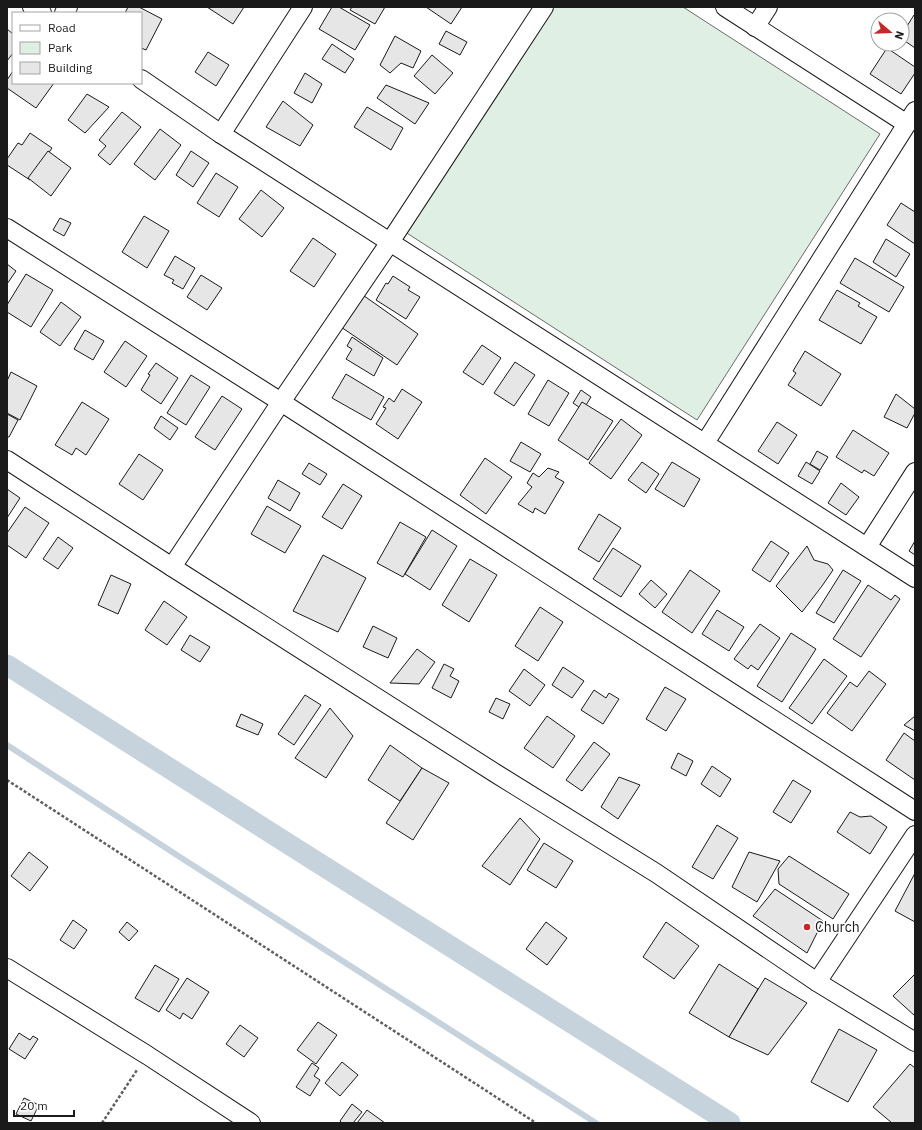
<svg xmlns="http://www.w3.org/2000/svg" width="922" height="1130" font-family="'IBM Plex Sans',sans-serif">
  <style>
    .green { fill: #e0efe3; stroke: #6a6a6a }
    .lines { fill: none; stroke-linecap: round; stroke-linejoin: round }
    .stream { stroke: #c6d2dc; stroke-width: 6 }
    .canal { stroke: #c6d2dc; stroke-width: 21 }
    .building { fill: #e6e6e6; stroke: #1a1a1a }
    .street-casing { stroke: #1a1a1a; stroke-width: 20 }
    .path { stroke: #5f5f5f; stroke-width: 2.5; stroke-dasharray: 3 2; stroke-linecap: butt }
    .street { stroke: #fff; stroke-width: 18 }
    .poi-dot { fill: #c62828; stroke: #fff; stroke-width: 1.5 }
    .labels { text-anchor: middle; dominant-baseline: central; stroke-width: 3; stroke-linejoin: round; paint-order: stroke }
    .poi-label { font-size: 14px; fill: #1a1a1a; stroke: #fff; text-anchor: start }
  </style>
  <rect width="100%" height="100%" fill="#fff"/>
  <path class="green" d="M 541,7 L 683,7 L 880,134 L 697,420 L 399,228 Z"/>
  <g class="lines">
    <path class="stream" d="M 7,745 L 183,859 L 596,1123"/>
    <path class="canal" d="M 7,665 L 290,845 L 730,1123"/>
  </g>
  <g class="building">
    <path d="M 128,7 L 139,7 L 162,19 L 146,50 L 141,48 L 141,13 L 125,13 Z"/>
    <path d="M 207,7 L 244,7 L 233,24 Z"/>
    <path d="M 332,7 L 339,7 L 370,25 L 355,50 L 319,29 Z"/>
    <path d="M 352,7 L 385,7 L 375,24 L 350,10 Z"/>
    <path d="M 426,7 L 462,7 L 451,24 Z"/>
    <path d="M 914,15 L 915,15 L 915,48 L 902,39 L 902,34 Z"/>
    <path d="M 7,29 L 13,34 L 13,53 L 7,61 Z"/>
    <path d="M 446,31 L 467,42 L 460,55 L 439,44 Z"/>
    <path d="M 395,36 L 421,51 L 413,68 L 401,63 L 390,73 L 380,65 Z"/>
    <path d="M 332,44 L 354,59 L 345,73 L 322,59 Z"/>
    <path d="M 887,48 L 915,67 L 915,73 L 901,94 L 870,74 Z"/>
    <path d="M 208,52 L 229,65 L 216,86 L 195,72 Z"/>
    <path d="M 432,55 L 453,73 L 435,94 L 414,76 Z"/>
    <path d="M 13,71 L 13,83 L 54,83 L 36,108 L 7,88 L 7,80 Z"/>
    <path d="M 305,73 L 322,84 L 312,103 L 294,93 Z"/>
    <path d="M 386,85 L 429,103 L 415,124 L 377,98 Z"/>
    <path d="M 87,94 L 109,107 L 85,133 L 68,120 Z"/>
    <path d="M 283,101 L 313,125 L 300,146 L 266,127 Z"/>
    <path d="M 367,107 L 403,128 L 391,150 L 354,127 Z"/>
    <path d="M 122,112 L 141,127 L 110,165 L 98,155 L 106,146 L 99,140 Z"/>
    <path d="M 160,129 L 181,145 L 155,180 L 134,164 Z"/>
    <path d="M 30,133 L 52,148 L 30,180 L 7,165 L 7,159 L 18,143 L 22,145 Z"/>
    <path d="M 48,151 L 71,168 L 51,196 L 28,178 Z"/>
    <path d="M 191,151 L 209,163 L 193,187 L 176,175 Z"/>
    <path d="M 216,173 L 238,187 L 219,217 L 197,203 Z"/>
    <path d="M 261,190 L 284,208 L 262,237 L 239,219 Z"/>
    <path d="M 901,203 L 915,212 L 915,244 L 887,225 Z"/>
    <path d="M 144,216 L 169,231 L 147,268 L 122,252 Z"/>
    <path d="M 60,218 L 71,223 L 64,236 L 53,230 Z"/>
    <path d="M 313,238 L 336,254 L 314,287 L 290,271 Z"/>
    <path d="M 886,239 L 910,254 L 896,277 L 873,262 Z"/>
    <path d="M 175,256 L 195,268 L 183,289 L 172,283 L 174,280 L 164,275 Z"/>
    <path d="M 855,258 L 904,287 L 889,312 L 840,283 Z"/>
    <path d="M 7,264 L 16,271 L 7,284 Z"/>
    <path d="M 26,274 L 53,290 L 31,327 L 7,312 L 7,305 Z"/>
    <path d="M 201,275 L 222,288 L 207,310 L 187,297 Z"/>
    <path d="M 393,276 L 410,287 L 408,290 L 420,297 L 406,319 L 376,300 L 386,283 L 388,284 Z"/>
    <path d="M 837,290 L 860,303 L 858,306 L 877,317 L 861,344 L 819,320 Z"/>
    <path d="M 360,293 L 418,334 L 397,365 L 338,325 Z"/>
    <path d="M 61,302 L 81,317 L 60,346 L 40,332 Z"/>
    <path d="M 85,330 L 104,341 L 93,360 L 74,349 Z"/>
    <path d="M 352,337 L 383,358 L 374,376 L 346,359 L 352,349 L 347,346 Z"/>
    <path d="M 125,341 L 147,356 L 126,387 L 104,372 Z"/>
    <path d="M 482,345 L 501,358 L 483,385 L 463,372 Z"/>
    <path d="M 805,351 L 841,374 L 821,406 L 788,385 L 796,373 L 793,371 Z"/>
    <path d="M 515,362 L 535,375 L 514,406 L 494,393 Z"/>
    <path d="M 156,363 L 178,378 L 161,404 L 141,390 L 150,375 L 148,374 Z"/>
    <path d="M 11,372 L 37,386 L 20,420 L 7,413 L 7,381 Z"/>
    <path d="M 346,374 L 384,397 L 371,420 L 332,398 Z"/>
    <path d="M 191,375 L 210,387 L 186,425 L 167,413 Z"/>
    <path d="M 548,380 L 569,393 L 549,426 L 528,414 Z"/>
    <path d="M 402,389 L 422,402 L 398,439 L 376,424 L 386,408 L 383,407 L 389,398 L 394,402 Z"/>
    <path d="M 581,390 L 591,397 L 583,410 L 573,403 Z"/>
    <path d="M 896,394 L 915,409 L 915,413 L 907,428 L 884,417 Z"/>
    <path d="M 222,396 L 242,409 L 215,450 L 195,437 Z"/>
    <path d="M 82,402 L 109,419 L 86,455 L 76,448 L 72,455 L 55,445 Z"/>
    <path d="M 582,402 L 613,421 L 588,460 L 558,440 Z"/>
    <path d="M 7,414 L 18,420 L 9,437 L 7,437 Z"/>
    <path d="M 161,416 L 178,428 L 170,440 L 154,428 Z"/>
    <path d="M 621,419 L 642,435 L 611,479 L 589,463 Z"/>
    <path d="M 777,422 L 797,435 L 778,464 L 758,451 Z"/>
    <path d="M 853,430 L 889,453 L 874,476 L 864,470 L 862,473 L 836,457 Z"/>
    <path d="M 521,442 L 541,454 L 530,472 L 510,461 Z"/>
    <path d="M 817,451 L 828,457 L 820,470 L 810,464 Z"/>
    <path d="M 139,454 L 163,470 L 143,500 L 119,484 Z"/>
    <path d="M 485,458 L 512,477 L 486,514 L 460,495 Z"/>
    <path d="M 642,462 L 659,474 L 646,493 L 628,480 Z"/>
    <path d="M 672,462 L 700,479 L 684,507 L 655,489 Z"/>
    <path d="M 806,462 L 820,471 L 812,484 L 798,476 Z"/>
    <path d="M 309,463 L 327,474 L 320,485 L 302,474 Z"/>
    <path d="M 548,468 L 559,472 L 555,477 L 564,482 L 545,514 L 535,508 L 533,513 L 518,504 L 532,487 L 527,483 L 533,473 L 539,477 Z"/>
    <path d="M 278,480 L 300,493 L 290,511 L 268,498 Z"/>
    <path d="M 841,483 L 859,497 L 846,515 L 828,503 Z"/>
    <path d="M 343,484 L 362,496 L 342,529 L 322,517 Z"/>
    <path d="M 7,489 L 20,498 L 7,518 Z"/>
    <path d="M 267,506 L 301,526 L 285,553 L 251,534 Z"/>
    <path d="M 25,507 L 49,523 L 26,558 L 7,545 L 7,533 Z"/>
    <path d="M 599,514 L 621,528 L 599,562 L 578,549 Z"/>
    <path d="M 400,522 L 426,537 L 403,577 L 377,563 Z"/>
    <path d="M 432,530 L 457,546 L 430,590 L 405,574 Z"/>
    <path d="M 58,537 L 73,548 L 58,569 L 43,559 Z"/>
    <path d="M 771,541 L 789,553 L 770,582 L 752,570 Z"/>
    <path d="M 915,541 L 915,555 L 909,551 Z"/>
    <path d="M 807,546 L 814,560 L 828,564 L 833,570 L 822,586 L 802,612 L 776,586 Z"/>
    <path d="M 613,548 L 641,566 L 621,597 L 593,579 Z"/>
    <path d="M 323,555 L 366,578 L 338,632 L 293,611 Z"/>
    <path d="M 470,559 L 497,575 L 469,622 L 442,605 Z"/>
    <path d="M 690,570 L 720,591 L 692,633 L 662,612 Z"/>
    <path d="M 843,570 L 861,581 L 834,623 L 816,613 Z"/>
    <path d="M 111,575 L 131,584 L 118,614 L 98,605 Z"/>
    <path d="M 651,580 L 667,594 L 655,608 L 639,594 Z"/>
    <path d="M 868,585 L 891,600 L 895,595 L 900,599 L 861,657 L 833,639 Z"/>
    <path d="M 164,601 L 187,617 L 167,645 L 145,630 Z"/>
    <path d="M 540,607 L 563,622 L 538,661 L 515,646 Z"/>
    <path d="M 717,610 L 744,627 L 729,651 L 702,634 Z"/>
    <path d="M 760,624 L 780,638 L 758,670 L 751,665 L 748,669 L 734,659 Z"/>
    <path d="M 373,626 L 397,638 L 388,658 L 363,647 Z"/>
    <path d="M 791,633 L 816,649 L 782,702 L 757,686 Z"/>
    <path d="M 190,635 L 210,647 L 200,662 L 181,650 Z"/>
    <path d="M 417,649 L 435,662 L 419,684 L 390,683 Z"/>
    <path d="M 824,659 L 847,676 L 812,724 L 789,708 Z"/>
    <path d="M 444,664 L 454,669 L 450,676 L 459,681 L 451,698 L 432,688 Z"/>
    <path d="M 563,667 L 584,681 L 572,698 L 552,685 Z"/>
    <path d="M 524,669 L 545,685 L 530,706 L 509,691 Z"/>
    <path d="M 869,671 L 886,684 L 852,731 L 827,713 L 850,682 L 857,687 Z"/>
    <path d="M 665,687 L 686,699 L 666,731 L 646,719 Z"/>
    <path d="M 594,690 L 606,698 L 609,693 L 619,699 L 603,724 L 581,710 Z"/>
    <path d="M 305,695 L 321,705 L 294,745 L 278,734 Z"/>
    <path d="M 496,698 L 510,704 L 503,719 L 489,712 Z"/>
    <path d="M 330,708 L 353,736 L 326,778 L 295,758 Z"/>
    <path d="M 241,714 L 263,724 L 258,735 L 236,726 Z"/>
    <path d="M 547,716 L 575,736 L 553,768 L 524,748 Z"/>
    <path d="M 915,716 L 915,731 L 904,725 Z"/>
    <path d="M 904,733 L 915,741 L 915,780 L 886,760 Z"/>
    <path d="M 594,742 L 610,754 L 582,791 L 566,780 Z"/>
    <path d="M 390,745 L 422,768 L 400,801 L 368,780 Z"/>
    <path d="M 678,753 L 693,761 L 686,776 L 671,768 Z"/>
    <path d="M 712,766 L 731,779 L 720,797 L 701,784 Z"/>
    <path d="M 422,768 L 449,783 L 413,840 L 386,823 Z"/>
    <path d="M 619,777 L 640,785 L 618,819 L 601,807 Z"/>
    <path d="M 793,780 L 811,791 L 791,823 L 773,812 Z"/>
    <path d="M 850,812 L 860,817 L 871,816 L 887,827 L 870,854 L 837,832 Z"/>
    <path d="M 520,818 L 540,839 L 510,885 L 482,866 Z"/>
    <path d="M 717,825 L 738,838 L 713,879 L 692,867 Z"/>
    <path d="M 544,843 L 573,861 L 556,888 L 527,870 Z"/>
    <path d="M 29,852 L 48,867 L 30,891 L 11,876 Z"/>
    <path d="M 749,852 L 780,861 L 757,902 L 732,887 Z"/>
    <path d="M 789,856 L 849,894 L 833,919 L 779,884 L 778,869 Z"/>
    <path d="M 915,873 L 915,922 L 895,911 Z"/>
    <path d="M 775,889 L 823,921 L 807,953 L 753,916 Z"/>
    <path d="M 73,920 L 87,930 L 74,949 L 60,940 Z"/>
    <path d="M 127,922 L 138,931 L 129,941 L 119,932 Z"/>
    <path d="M 546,922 L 567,938 L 547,965 L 526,949 Z"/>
    <path d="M 666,922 L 699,946 L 674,979 L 643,957 Z"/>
    <path d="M 719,964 L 758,989 L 729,1037 L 689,1013 Z"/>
    <path d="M 155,965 L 179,979 L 159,1012 L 135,998 Z"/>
    <path d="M 915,974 L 915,1016 L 893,996 Z"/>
    <path d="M 187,978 L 209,992 L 192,1019 L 183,1013 L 180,1019 L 166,1010 Z"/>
    <path d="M 765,978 L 807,1003 L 768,1055 L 729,1037 Z"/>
    <path d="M 318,1022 L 337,1035 L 316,1064 L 297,1050 Z"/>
    <path d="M 240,1025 L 258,1038 L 244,1057 L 226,1044 Z"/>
    <path d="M 839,1029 L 877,1050 L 848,1102 L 811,1082 Z"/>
    <path d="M 19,1033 L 30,1040 L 33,1036 L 38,1039 L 25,1059 L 9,1049 Z"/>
    <path d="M 342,1062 L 358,1075 L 340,1096 L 325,1083 Z"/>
    <path d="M 312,1063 L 319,1068 L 314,1076 L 320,1080 L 310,1096 L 296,1087 Z"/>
    <path d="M 910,1064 L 915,1068 L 915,1123 L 892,1123 L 873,1107 Z"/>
    <path d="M 24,1098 L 39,1105 L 31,1121 L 16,1114 Z"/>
    <path d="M 352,1104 L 362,1112 L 353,1123 L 342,1123 L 340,1121 Z"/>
    <path d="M 367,1110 L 385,1123 L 357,1123 Z"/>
  </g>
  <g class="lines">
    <g class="street-casing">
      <g id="street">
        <path d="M 32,7 L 42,13"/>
        <path d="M 725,7 L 907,124"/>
        <path d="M 64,13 L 68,7"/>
        <path d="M 755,27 L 768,7"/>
        <path d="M 141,79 L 221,134 L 915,578"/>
        <path d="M 221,134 L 303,7"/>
        <path d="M 7,228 L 281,402 L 915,811"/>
        <path d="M 705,443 L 915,111"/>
        <path d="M 7,460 L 172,567 L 495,773 L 656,873 L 817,982 L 915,1042"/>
        <path d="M 867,547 L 915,472"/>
        <path d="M 172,567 L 281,402 L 390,242 L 544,7"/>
        <path d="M 7,968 L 147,1055 L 251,1123"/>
        <path d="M 817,982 L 915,835"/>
      </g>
    </g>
    <g class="path">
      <path d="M 7,780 L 536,1123"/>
      <path d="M 102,1123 L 137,1070"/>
    </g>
    <use href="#street" class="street"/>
  </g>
  <circle class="poi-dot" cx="807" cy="927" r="4"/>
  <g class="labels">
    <g class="poi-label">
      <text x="815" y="927">Church</text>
    </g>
  </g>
  <rect width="922" height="1130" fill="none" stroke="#1a1a1a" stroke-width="16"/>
  <rect x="12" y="12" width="130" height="72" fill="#ffffff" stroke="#a3a3a3"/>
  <rect x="20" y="25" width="20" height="6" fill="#ffffff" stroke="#a3a3a3"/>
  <text x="48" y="32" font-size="12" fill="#1a1a1a">Road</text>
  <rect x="20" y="42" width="20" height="12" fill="#e0efe3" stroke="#a3a3a3"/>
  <text x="48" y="52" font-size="12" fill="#1a1a1a">Park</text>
  <rect x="20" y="62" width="20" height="12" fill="#e6e6e6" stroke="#a3a3a3"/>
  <text x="48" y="72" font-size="12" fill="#1a1a1a">Building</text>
  <g transform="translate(890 32) rotate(109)"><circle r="19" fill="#ffffff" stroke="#a3a3a3"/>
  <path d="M0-3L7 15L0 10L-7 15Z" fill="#c62828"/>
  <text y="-6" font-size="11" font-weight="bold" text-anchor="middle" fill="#1a1a1a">N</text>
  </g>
  <path d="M14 1110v6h60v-6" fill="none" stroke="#1a1a1a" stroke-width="2"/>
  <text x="20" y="1110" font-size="12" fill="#1a1a1a" stroke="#ffffff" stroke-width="3" paint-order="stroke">20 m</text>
</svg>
